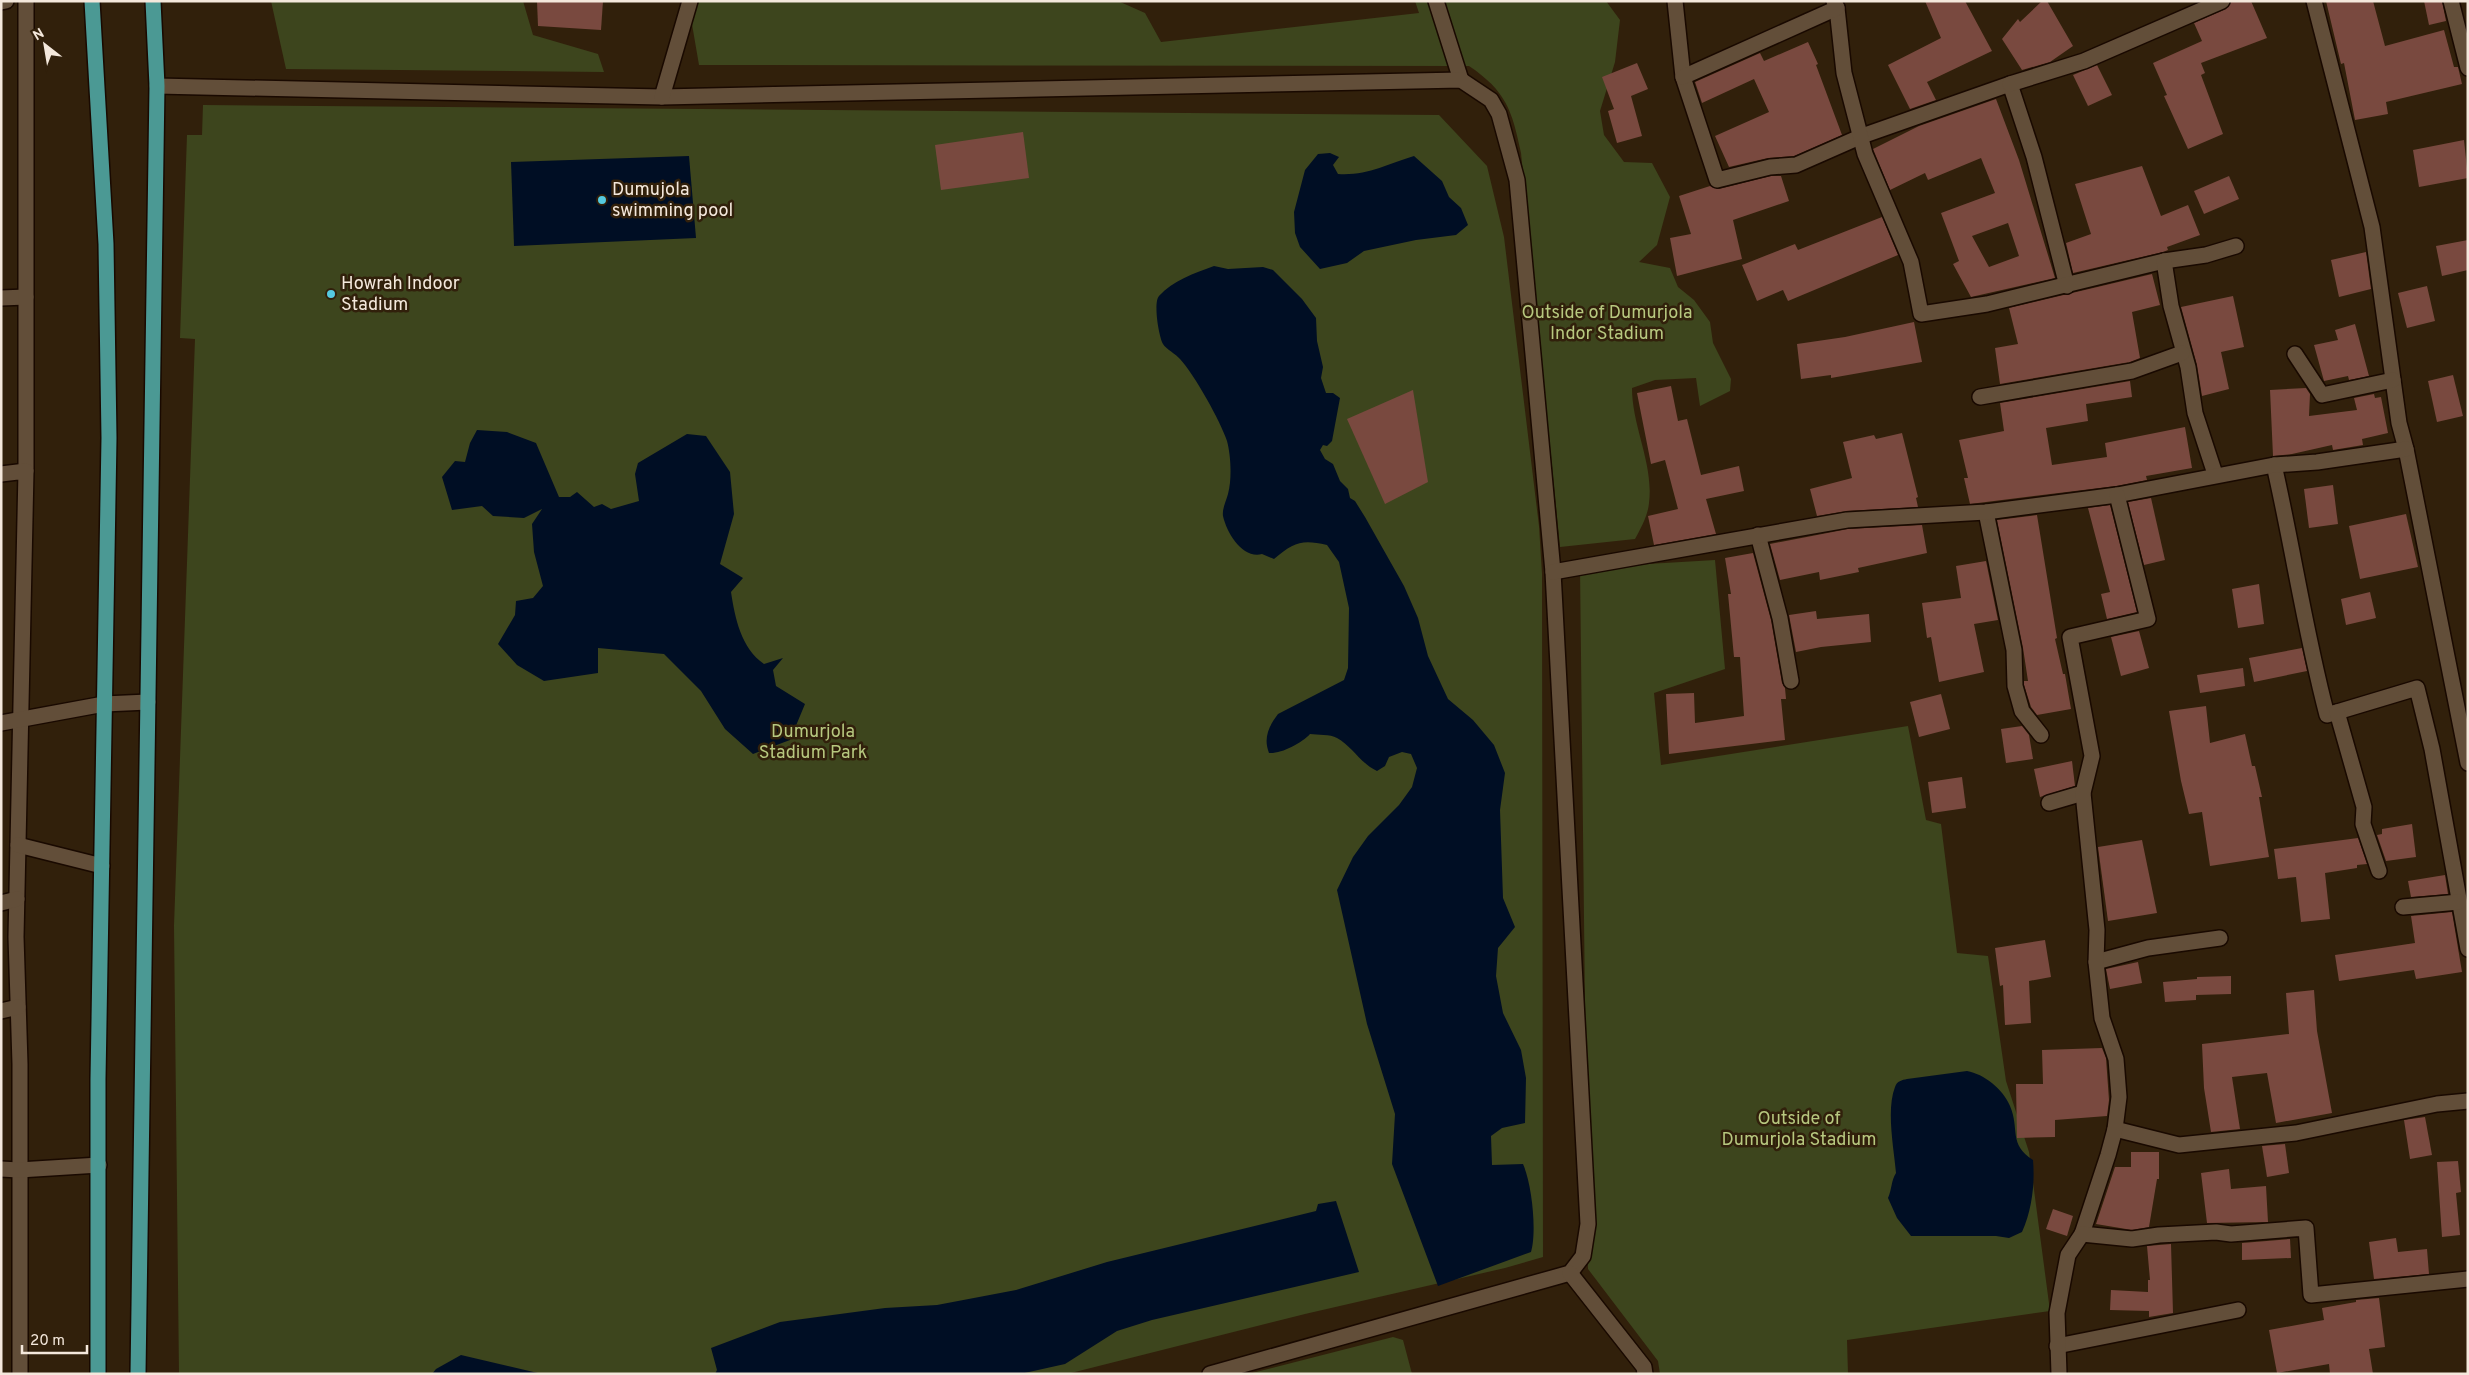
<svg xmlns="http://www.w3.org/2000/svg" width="2469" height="1375" font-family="Overpass,sans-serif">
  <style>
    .green { fill: #3d451d }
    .water { fill: #000e24 }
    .building { fill: #79493f; fill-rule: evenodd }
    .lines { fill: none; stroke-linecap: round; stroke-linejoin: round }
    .minor-casing { stroke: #190900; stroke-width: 18 }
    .major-casing { stroke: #190900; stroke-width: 18 }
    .minor { stroke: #624e39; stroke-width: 15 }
    .major { stroke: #4b9994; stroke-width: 15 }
    .poi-dot { fill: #55cae0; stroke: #31200b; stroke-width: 2 }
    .labels { text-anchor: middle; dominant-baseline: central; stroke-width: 5; stroke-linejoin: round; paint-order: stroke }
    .poi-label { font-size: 18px; fill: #f4e8dc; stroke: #31200b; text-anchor: start }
    .park-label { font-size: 18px; fill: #b7c87f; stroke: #31200b }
  </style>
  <rect width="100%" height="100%" fill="#31200b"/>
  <g class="green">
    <path d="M 271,1 L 523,1 L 533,35 L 598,54 L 604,72 L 286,69 Z"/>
    <path d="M 688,1 L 1118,1 L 1145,13 L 1161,42 L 1419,13 L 1415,1 L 1606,1 L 1620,20 L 1615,62 L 1600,111 L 1604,135 L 1624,162 L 1652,163 L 1670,197 L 1657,245 L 1639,262 L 1670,268 L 1678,287 L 1694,300 L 1710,322 L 1713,343 L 1731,379 L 1730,391 L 1700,406 L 1696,378 L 1655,380 L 1632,388 C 1632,427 1654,464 1649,503 C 1648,515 1641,528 1635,539 L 1560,547 L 1521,153 C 1512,110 1506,91 1469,66 L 699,65 Z"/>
    <path d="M 203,105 L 1439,115 L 1487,166 L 1504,237 L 1539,526 L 1542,574 L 1543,1257 L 1505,1268 L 1305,1314 L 1067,1374 L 179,1374 L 174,926 L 195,339 L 180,338 L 187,135 L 202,135 Z"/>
    <path d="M 1715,560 L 1725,669 L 1654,693 L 1661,765 L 1908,726 L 1926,820 L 1941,824 L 1957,953 L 1988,956 L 2006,1081 L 2029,1152 L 2050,1311 L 1847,1340 L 1848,1374 L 1660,1374 L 1658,1361 L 1588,1269 L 1580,568 Z"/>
    <path d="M 1393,1337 L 1403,1340 L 1412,1374 L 1248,1374 Z"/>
  </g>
  <g class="water">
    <path d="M 1330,153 L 1339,157 L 1333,165 L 1338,174 C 1367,176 1387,164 1414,156 L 1442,181 L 1449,197 L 1461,208 L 1468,225 L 1456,235 L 1416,240 L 1364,251 L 1347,263 L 1320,269 L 1300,247 L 1295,233 L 1294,212 L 1305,170 L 1318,154 Z"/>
    <path d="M 689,156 L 696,238 L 514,246 L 511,162 Z"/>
    <path d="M 1214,266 L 1228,269 L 1263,267 L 1273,270 L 1302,299 L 1316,318 L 1317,341 L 1323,367 L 1321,378 L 1326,393 L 1333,393 L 1340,398 L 1332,441 L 1327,446 L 1323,445 L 1320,450 L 1325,459 L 1333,464 L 1340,481 L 1348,489 L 1350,498 L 1355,501 L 1365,517 L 1404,586 L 1418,618 L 1428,656 L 1448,699 L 1473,720 L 1494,745 L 1505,773 L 1500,810 L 1503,898 L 1515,927 L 1498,948 L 1496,976 L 1503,1013 L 1521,1050 L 1526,1078 L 1525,1123 L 1502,1128 L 1491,1136 L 1492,1165 L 1523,1164 C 1532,1184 1537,1232 1531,1252 L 1438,1286 L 1392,1164 L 1395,1114 L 1367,1024 L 1337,890 L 1353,857 L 1368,836 L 1399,805 L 1412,787 L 1417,768 L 1411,754 L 1402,752 L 1389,757 L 1385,766 L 1377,771 C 1360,763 1352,746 1337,738 C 1330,734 1318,735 1310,734 C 1302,743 1281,754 1269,753 C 1263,738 1269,726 1278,714 L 1344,680 L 1348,668 L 1349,608 L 1339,562 L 1327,545 C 1302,539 1294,542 1274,559 L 1262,554 C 1243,559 1227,534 1223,516 C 1222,509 1226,501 1228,494 C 1232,479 1231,456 1227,441 C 1221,422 1194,374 1180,359 C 1176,354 1166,349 1163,344 C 1159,337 1153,303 1159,296 C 1172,281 1195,273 1214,266 Z"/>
    <path d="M 477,430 L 507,432 L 536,443 L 559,497 L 570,497 L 577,492 L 594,507 L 602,504 L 611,509 L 639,501 L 635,474 L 638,463 L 687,434 L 706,436 L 730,472 L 734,514 L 720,564 L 743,578 L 731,592 C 735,618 741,648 764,664 L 783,658 L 773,670 L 776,686 L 805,704 L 790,740 L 753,754 L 725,729 L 701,691 L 664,654 L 598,648 L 598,673 L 544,681 L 517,665 L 498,644 L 515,615 L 516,601 L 533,598 L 543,586 L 534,552 L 532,524 L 542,509 L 524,518 L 493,516 L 482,506 L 452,510 L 442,477 L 455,461 L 465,462 L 470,443 Z"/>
    <path d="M 1967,1071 C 1984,1074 2003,1089 2010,1106 C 2020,1129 2008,1144 2033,1160 C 2035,1184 2032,1210 2022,1232 L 2009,1238 L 1996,1236 L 1911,1236 L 1897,1218 L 1888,1198 C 1892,1189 1891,1181 1896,1173 C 1894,1149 1886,1110 1895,1087 C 1897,1081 1902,1080 1907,1079 Z"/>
    <path d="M 1336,1201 L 1359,1272 L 1152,1320 L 1117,1331 L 1065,1364 L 1020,1374 L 715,1374 L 717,1370 L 711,1348 L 780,1322 L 885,1308 L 937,1305 L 1016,1290 L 1107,1262 L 1316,1211 L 1318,1204 Z"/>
    <path d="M 461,1355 L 542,1374 L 432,1374 L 436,1369 Z"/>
  </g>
  <g class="building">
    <path d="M 537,1 L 603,1 L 601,30 L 538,26 Z"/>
    <path d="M 1925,1 L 1965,1 L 1992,51 L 1927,82 L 1936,100 L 1910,109 L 1888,65 L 1941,38 Z"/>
    <path d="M 2042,1 L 2047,1 L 2073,46 L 2050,62 L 2022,70 L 2002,39 L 2018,19 L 2020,22 Z"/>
    <path d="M 2231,1 L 2251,1 L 2267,38 L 2201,63 L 2205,73 L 2201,75 L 2223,134 L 2188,149 L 2164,96 L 2167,95 L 2153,63 L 2202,41 L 2194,23 L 2226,9 Z"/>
    <path d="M 2326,1 L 2373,1 L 2385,46 L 2444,30 L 2454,67 L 2458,67 L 2462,84 L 2386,102 L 2388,114 L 2355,120 L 2344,63 L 2341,64 Z"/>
    <path d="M 2424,1 L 2442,1 L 2446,21 L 2429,25 Z"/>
    <path d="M 1808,42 L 1818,64 L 1816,65 L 1842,135 L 1794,156 L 1768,158 L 1729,167 L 1715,136 L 1769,112 L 1754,79 L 1702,103 L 1695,82 L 1760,53 L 1764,61 Z"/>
    <path d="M 1637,63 L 1648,89 L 1631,96 L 1642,136 L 1617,143 L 1608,111 L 1614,109 L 1602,77 Z"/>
    <path d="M 2097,65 L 2112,95 L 2088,106 L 2073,75 Z"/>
    <path d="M 1996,99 L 2019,160 L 2055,278 L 1971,297 L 1953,264 L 1959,261 L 1941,213 L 1995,193 L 1981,158 L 1928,180 L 1925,173 L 1890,190 L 1873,149 L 1919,126 ZM 2008,223 L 2019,256 L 1989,267 L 1972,236 Z"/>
    <path d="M 1023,132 L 1029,178 L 941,190 L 935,145 Z"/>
    <path d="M 2464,140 L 2468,178 L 2419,187 L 2413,150 Z"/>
    <path d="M 2142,166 L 2161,216 L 2188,205 L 2200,235 L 2167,247 L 2168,250 L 2163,252 L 2073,273 L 2066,243 L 2091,234 L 2075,184 Z"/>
    <path d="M 1771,176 L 1781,176 L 1789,201 L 1733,220 L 1742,259 L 1677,276 L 1670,238 L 1691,234 L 1679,196 L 1710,186 L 1719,189 Z"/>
    <path d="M 2229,176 L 2239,199 L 2204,214 L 2194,191 Z"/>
    <path d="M 1882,217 L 1898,255 L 1788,301 L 1783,290 L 1757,301 L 1742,265 L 1795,244 L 1798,250 Z"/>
    <path d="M 2468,240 L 2468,270 L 2442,276 L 2436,246 Z"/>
    <path d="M 2366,252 L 2371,289 L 2339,297 L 2331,260 Z"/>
    <path d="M 2152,274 L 2160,305 L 2132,312 L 2140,358 L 2130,362 L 2000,384 L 1995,348 L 2018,344 L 2009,308 Z"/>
    <path d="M 2427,286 L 2435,321 L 2407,328 L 2398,293 Z"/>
    <path d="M 2233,296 L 2244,347 L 2221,352 L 2229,389 L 2202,396 L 2197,365 L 2181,307 Z"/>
    <path d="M 1914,322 L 1922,362 L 1831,378 L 1831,375 L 1801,379 L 1797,344 L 1845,337 Z"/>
    <path d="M 2355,324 L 2369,376 L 2349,380 L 2348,376 L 2324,381 L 2314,345 L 2338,340 L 2335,330 Z"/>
    <path d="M 2453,375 L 2463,416 L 2437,422 L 2428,381 Z"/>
    <path d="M 2130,381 L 2132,397 L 2086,404 L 2088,421 L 2046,428 L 2052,465 L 2107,457 L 2105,443 L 2185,427 L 2192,468 L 2146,476 L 2147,480 L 2116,486 L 1970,504 L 1964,478 L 1968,478 L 1959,440 L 2004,431 L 2000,403 Z"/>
    <path d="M 1671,386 L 1678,421 L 1687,419 L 1701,475 L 1739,466 L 1744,491 L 1706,499 L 1716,534 L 1654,545 L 1648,516 L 1678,509 L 1665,460 L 1651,464 L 1637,393 Z"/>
    <path d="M 2306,388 L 2310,394 L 2309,416 L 2357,410 L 2354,398 L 2374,394 L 2375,398 L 2381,397 L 2388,433 L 2362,439 L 2363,445 L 2333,450 L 2332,445 L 2292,454 L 2273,456 L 2270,390 Z"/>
    <path d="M 1413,390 L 1428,482 L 1385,504 L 1347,419 Z"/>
    <path d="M 1902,433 L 1918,497 L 1916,498 L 1918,507 L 1846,511 L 1817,516 L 1810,489 L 1852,478 L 1843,442 L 1874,435 L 1876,439 Z"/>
    <path d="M 2333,485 L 2338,524 L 2309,528 L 2304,489 Z"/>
    <path d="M 2151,498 L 2165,560 L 2144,565 L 2128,502 Z"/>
    <path d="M 2110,505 L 2137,612 L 2107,619 L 2101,594 L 2110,592 L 2088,508 Z"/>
    <path d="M 2406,514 L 2418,567 L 2360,579 L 2349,526 Z"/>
    <path d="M 2037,515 L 2057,638 L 2055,639 L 2063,674 L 2065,674 L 2071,709 L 2037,715 L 2031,707 L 2024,685 L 2024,681 L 2028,681 L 2023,648 L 1997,520 Z"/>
    <path d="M 1922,525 L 1927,553 L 1858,568 L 1859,572 L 1820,580 L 1819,572 L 1780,580 L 1770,544 L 1848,529 Z"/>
    <path d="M 1753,553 L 1771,620 L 1782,683 L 1785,688 L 1786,699 L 1781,699 L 1785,740 L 1669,754 L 1666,694 L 1694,693 L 1695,723 L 1744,716 L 1740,657 L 1734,657 L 1728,594 L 1731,594 L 1725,558 Z"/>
    <path d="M 1986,561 L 1998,620 L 1974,624 L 1984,672 L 1939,682 L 1931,637 L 1927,638 L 1922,603 L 1961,598 L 1956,566 Z"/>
    <path d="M 2259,584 L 2264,624 L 2238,628 L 2232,589 Z"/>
    <path d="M 2370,592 L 2376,618 L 2346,625 L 2341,599 Z"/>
    <path d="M 1816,611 L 1817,619 L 1869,614 L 1871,642 L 1821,647 L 1796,652 L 1789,615 Z"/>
    <path d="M 2139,631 L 2149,668 L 2121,676 L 2111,637 Z"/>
    <path d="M 2302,648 L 2307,671 L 2254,682 L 2249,658 Z"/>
    <path d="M 2243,668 L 2245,686 L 2200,693 L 2197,675 Z"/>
    <path d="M 1941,694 L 1950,729 L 1919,737 L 1910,702 Z"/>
    <path d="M 2206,706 L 2210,743 L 2245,734 L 2252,766 L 2255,766 L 2262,797 L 2259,797 L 2269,857 L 2210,866 L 2202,812 L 2189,814 L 2181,781 L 2169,711 Z"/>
    <path d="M 2022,726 L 2029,735 L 2033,759 L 2006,763 L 2001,729 Z"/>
    <path d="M 2072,761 L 2075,786 L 2040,797 L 2034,769 Z"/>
    <path d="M 1962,777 L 1966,808 L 1932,813 L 1928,782 Z"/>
    <path d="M 2412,824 L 2416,857 L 2386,861 L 2377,835 L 2382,834 L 2382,829 Z"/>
    <path d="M 2358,838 L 2367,864 L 2357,865 L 2357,868 L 2325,873 L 2330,919 L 2301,922 L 2296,877 L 2278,879 L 2274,849 Z"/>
    <path d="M 2142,840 L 2157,913 L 2108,921 L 2098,847 Z"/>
    <path d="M 2445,875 L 2448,894 L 2411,897 L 2408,881 Z"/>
    <path d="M 2452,912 L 2462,972 L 2416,979 L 2414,970 L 2339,981 L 2335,955 L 2415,943 L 2411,916 Z"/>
    <path d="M 2045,940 L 2051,977 L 2029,981 L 2031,1023 L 2005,1025 L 2003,985 L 2000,986 L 1995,948 Z"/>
    <path d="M 2138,962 L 2142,983 L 2110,989 L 2106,969 Z"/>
    <path d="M 2231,976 L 2231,994 L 2196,995 L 2196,1000 L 2165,1002 L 2163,982 L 2197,979 L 2197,977 Z"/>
    <path d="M 2314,990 L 2317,1031 L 2332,1113 L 2276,1123 L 2267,1073 L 2232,1077 L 2240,1129 L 2211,1132 L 2204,1088 L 2202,1044 L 2289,1034 L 2286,993 Z"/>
    <path d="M 2102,1048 L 2106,1058 L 2109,1100 L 2107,1116 L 2055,1120 L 2055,1137 L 2017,1138 L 2016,1084 L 2043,1084 L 2042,1050 Z"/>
    <path d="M 2425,1117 L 2432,1155 L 2410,1159 L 2404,1120 Z"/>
    <path d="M 2285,1144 L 2289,1173 L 2267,1177 L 2262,1146 Z"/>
    <path d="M 2131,1152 L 2159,1152 L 2159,1179 L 2157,1179 L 2149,1227 L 2132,1230 L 2096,1224 L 2115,1167 L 2131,1167 Z"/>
    <path d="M 2458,1161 L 2461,1192 L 2456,1193 L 2460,1235 L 2442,1237 L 2437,1162 Z"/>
    <path d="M 2229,1169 L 2231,1189 L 2266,1186 L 2268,1222 L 2207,1223 L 2201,1173 Z"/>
    <path d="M 2053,1209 L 2073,1216 L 2067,1236 L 2046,1229 Z"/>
    <path d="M 2396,1238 L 2398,1252 L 2427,1249 L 2429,1274 L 2374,1279 L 2369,1242 Z"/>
    <path d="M 2290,1239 L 2291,1258 L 2242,1260 L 2242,1243 Z"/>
    <path d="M 2171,1244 L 2173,1313 L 2149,1317 L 2149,1311 L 2110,1310 L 2111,1290 L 2148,1292 L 2148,1280 L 2150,1280 L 2147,1246 Z"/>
    <path d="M 2379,1298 L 2385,1347 L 2369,1349 L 2373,1374 L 2330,1374 L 2329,1364 L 2277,1373 L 2269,1330 L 2324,1320 L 2322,1308 L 2356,1302 L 2356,1300 Z"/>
  </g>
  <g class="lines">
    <g class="minor-casing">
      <g id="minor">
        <path d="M 1436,1 L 1461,80"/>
        <path d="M 1675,1 L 1683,77 L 1717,180 L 1770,167 L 1796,165 L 1862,136 L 2010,84 L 2034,157 L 2067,286"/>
        <path d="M 1834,1 L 1837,8 L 1844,73 L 1865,154 L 1911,262 L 1921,314 L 1987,304 L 2164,261 L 2206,255 L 2236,246"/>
        <path d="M 2314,1 L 2372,227 L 2399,423 L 2406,449 L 2468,763"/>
        <path d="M 2451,1 L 2468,68"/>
        <path d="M 1,2 L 6,1"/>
        <path d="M 1683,77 L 1837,8"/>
        <path d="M 2010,84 L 2084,61 L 2222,1"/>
        <path d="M 157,86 L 662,97 L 1461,80 L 1491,100 L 1499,114 L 1517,180 L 1553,572 L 1588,1224 L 1583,1256 L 1570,1273 L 1210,1374"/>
        <path d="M 662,97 L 690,1"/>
        <path d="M 2164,261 L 2171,306 L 2188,367 L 2195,413 L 2215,474"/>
        <path d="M 1,298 L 26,297"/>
        <path d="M 2295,354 L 2322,395 L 2393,380"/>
        <path d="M 1980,397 L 2132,371 L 2182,353"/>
        <path d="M 2274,465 C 2293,548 2305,632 2327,715 L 2417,688 L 2432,749 L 2468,949"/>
        <path d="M 26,471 L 26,1"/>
        <path d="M 1,474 L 26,471 L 16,937 L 20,1064 L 20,1374"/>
        <path d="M 1986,512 L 2014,650 L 2015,686 L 2022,711 L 2041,735"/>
        <path d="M 1758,535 L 1780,618 L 1791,681"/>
        <path d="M 1553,572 L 1847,520 L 1986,512 L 2117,495 L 2274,465 L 2317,462 L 2406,449"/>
        <path d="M 2337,712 L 2364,807 L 2363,824 L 2379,871"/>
        <path d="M 1,723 L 104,704 L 148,702"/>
        <path d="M 2049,803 L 2083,793"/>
        <path d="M 18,845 L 102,866"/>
        <path d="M 1,903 L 17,899"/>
        <path d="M 2403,907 L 2459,902"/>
        <path d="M 2096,962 L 2148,948 L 2220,938"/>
        <path d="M 1,1011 L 18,1007"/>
        <path d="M 2115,1129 L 2179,1145 L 2296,1133 L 2437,1104 L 2468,1101"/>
        <path d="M 1,1169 L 19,1170 L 99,1165"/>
        <path d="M 2082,1234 L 2108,1155 L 2115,1129 L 2119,1097 L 2116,1059 L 2102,1018 L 2096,962 L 2097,930 L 2083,793 L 2092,756 L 2070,637 L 2148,619 L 2117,495"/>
        <path d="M 1570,1273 L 1644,1367 L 1645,1374"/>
        <path d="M 2057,1346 L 2238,1310"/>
        <path d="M 2059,1374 L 2057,1313 L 2068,1255 L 2082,1234 L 2132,1239 L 2159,1235 L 2216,1232 L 2231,1234 L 2306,1228 L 2311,1295 L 2468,1279"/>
      </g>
    </g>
    <g class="major-casing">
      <g id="major">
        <path d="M 92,1 L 106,244 L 109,438 L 98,1079 L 98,1374"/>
        <path d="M 138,1374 L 157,86 L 153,1"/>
      </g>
    </g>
    <use href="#minor" class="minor"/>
    <use href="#major" class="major"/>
  </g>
  <g class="poi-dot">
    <circle cx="602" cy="200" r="5"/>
    <circle cx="331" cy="294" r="5"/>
  </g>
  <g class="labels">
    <g class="poi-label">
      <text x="612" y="190">Dumujola<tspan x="612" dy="21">swimming pool</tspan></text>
      <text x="341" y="284">Howrah Indoor<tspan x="341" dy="21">Stadium</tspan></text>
    </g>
    <g class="park-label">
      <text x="1607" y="313">Outside of Dumurjola<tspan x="1607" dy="21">Indor Stadium</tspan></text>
      <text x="813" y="732">Dumurjola<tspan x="813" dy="21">Stadium Park</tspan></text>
      <text x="1799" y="1119">Outside of<tspan x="1799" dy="21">Dumurjola Stadium</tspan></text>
    </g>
  </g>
  <rect width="2469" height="1375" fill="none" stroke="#f4e8dc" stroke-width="5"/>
  <g transform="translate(45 45) rotate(329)" stroke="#31200b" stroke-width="4" paint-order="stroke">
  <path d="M0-4L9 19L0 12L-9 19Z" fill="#f4e8dc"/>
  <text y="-8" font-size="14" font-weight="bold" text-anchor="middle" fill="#f4e8dc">N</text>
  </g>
  <path d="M22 1345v8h65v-8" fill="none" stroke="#f4e8dc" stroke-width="2.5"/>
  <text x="30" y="1345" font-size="15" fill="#f4e8dc" stroke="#31200b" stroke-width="4" paint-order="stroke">20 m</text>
</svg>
